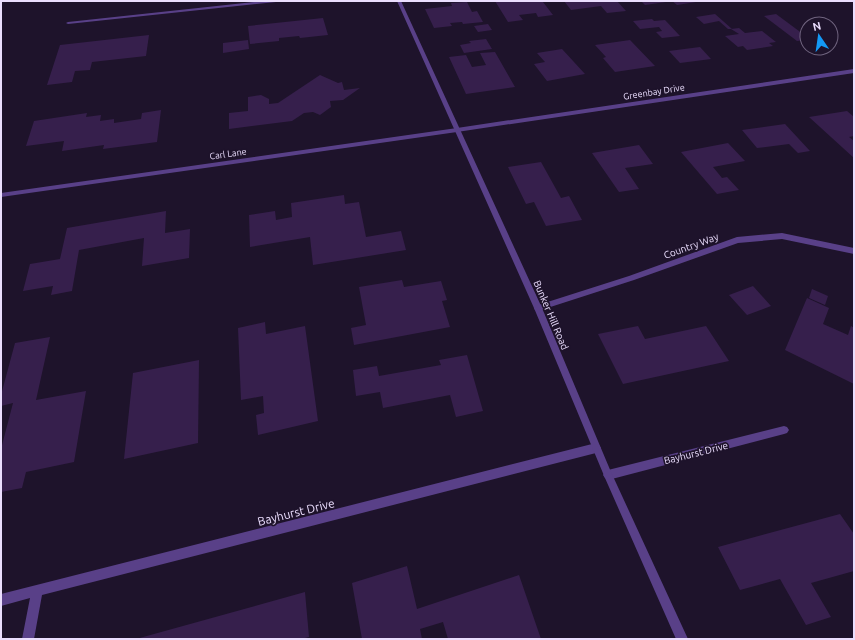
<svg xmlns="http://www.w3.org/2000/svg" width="855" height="640" font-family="Ubuntu,sans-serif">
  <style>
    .building { fill: #361f4c }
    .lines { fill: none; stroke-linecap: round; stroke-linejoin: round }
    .minor { fill: #594088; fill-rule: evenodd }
    .tertiary { fill: #594088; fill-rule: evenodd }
    .labels { text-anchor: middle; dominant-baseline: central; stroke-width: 3.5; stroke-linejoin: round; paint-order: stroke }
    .far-street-label { font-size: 9px; fill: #ebdefe; stroke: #1e132b }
    .street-label { font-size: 10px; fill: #ebdefe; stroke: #1e132b }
    .near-street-label { font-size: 12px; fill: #ebdefe; stroke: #1e132b }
  </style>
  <rect width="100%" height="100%" fill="#1e132b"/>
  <g class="building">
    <path d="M 495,1 L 543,2 L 553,15 L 538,17 L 536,13 L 519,15 L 523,20 L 508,22 Z"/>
    <path d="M 564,1 L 617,1 L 626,11 L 607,13 L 601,6 L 571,10 Z"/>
    <path d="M 641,1 L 666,1 L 666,2 L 645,5 Z"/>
    <path d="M 672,1 L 695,1 L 696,2 L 677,5 Z"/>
    <path d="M 467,2 L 472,12 L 477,11 L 483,22 L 463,24 L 462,22 L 450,23 L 452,26 L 434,28 L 425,9 L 452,6 L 451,3 Z"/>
    <path d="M 715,14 L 732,29 L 728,29 L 719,21 L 704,24 L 696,17 Z"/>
    <path d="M 776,14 L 807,37 L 807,40 L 797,41 L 764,16 Z"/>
    <path d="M 323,18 L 328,35 L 300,38 L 299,36 L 279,38 L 279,41 L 250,44 L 248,26 Z"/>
    <path d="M 652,19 L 654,21 L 665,20 L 680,36 L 662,38 L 656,32 L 662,31 L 659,27 L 640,29 L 633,21 Z"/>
    <path d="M 488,24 L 492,30 L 478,32 L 474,26 Z"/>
    <path d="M 739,28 L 745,33 L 762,31 L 776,42 L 769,43 L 773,46 L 747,50 L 743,46 L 738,47 L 725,36 L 739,34 L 731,29 Z"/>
    <path d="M 149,35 L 146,56 L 92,62 L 90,70 L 75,71 L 72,82 L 47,85 L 60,45 Z"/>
    <path d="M 486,39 L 492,49 L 464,53 L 460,45 L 471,43 L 469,41 Z"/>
    <path d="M 248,40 L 249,49 L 223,53 L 223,43 Z"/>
    <path d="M 630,40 L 655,66 L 615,72 L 603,58 L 606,57 L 595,45 Z"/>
    <path d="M 700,47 L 711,59 L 680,63 L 669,51 Z"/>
    <path d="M 562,49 L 585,74 L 547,81 L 534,64 L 545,62 L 537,53 Z"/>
    <path d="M 495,52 L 515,87 L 466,94 L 449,57 L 466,55 L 472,67 L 486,65 L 480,53 Z"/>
    <path d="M 320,75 L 338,83 L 342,82 L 344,90 L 360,88 L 343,100 L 330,101 L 331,107 L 320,115 L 313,112 L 304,113 L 292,121 L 229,129 L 229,113 L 248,111 L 248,97 L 261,95 L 269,99 L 269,104 L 278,103 Z"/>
    <path d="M 161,110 L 157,142 L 103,149 L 104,145 L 62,151 L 64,141 L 26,146 L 34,121 L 87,113 L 86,117 L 101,115 L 100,121 L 114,119 L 114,123 L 141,119 L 142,113 Z"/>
    <path d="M 847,111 L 854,117 L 854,136 L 849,137 L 854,141 L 854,158 L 809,117 Z"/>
    <path d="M 785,124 L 810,151 L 798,153 L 789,144 L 757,148 L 742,130 Z"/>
    <path d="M 728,143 L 745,161 L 713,167 L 722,178 L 727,177 L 739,190 L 717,194 L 681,152 Z"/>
    <path d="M 639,145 L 653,164 L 625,168 L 639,189 L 619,192 L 592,153 Z"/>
    <path d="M 541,162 L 561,198 L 569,196 L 582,220 L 546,226 L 534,202 L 526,204 L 508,167 Z"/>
    <path d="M 344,195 L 345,204 L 359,202 L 366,237 L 401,231 L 406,250 L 313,265 L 310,237 L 250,247 L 249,215 L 275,211 L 276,220 L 292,217 L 291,203 Z"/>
    <path d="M 166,211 L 165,233 L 190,229 L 189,258 L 142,266 L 144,238 L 79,250 L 72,291 L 51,295 L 53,286 L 23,291 L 30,264 L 60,259 L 67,228 Z"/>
    <path d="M 402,280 L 404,287 L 441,281 L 447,300 L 442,301 L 450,327 L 354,345 L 351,328 L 366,325 L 359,287 Z"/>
    <path d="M 753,286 L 771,306 L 747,315 L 729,295 Z"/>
    <path d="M 812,289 L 828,296 L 825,305 L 809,298 Z"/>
    <path d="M 807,298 L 829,308 L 823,324 L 848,335 L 851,326 L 854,328 L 854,384 L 785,350 Z"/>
    <path d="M 265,322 L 266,334 L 305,326 L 318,421 L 258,435 L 256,415 L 264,413 L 263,396 L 241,400 L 238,328 Z"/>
    <path d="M 638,326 L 645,339 L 706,326 L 729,361 L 623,384 L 598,334 Z"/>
    <path d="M 50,337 L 36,400 L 86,391 L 74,462 L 26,472 L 22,488 L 1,492 L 1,449 L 13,403 L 1,406 L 1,395 L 15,343 Z"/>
    <path d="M 467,355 L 483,411 L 456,417 L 450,395 L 383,408 L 380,392 L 356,396 L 353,370 L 377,366 L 379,376 L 441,365 L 439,360 Z"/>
    <path d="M 199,360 L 198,443 L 124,459 L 133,373 Z"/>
    <path d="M 840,514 L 854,534 L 854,571 L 811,583 L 831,617 L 806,625 L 780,579 L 740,590 L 718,547 Z"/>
    <path d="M 407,566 L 417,609 L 519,575 L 541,639 L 448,639 L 443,622 L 420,629 L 422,639 L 362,639 L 352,583 Z"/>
    <path d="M 305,592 L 309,637 L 301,639 L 136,639 Z"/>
  </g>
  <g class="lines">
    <g class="minor">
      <path d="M 263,1 L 278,1 L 276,2 L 68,24 L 66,23 L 68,22 Z"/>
      <path d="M 854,69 L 854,73 L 457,132 L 1,197 L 1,193 L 457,128 Z"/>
      <path d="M 782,233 L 854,248 L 854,254 L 782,239 L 738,243 L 634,280 L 538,311 L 535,310 L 534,308 L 535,306 L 629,276 L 737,237 Z"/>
      <path d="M 784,426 L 787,427 L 789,430 L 787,433 L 784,434 L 608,480 L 605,478 L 603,475 L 605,472 L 608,470 Z"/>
      <path d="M 596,443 L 599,445 L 601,448 L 599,451 L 596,453 L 42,595 L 34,639 L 22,639 L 30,598 L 1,606 L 1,594 Z"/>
    </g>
    <path class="tertiary" d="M 397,1 L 401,1 L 542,308 L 611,472 L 688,639 L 676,639 L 605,478 L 534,308 Z"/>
  </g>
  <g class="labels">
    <g class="far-street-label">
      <text transform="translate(654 92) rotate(-9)">Greenbay Drive</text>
      <text transform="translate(228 154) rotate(-8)">Carl Lane</text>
    </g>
    <g class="street-label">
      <text transform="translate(691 246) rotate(-20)">Country Way</text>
      <text transform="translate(551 315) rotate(67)">Bunker Hill Road</text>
      <text transform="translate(696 453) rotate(-14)">Bayhurst Drive</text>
    </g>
    <g class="near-street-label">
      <text transform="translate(296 512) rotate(-14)">Bayhurst Drive</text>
    </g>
  </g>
  <rect width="855" height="640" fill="none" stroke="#ebdefe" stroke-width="4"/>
  <g transform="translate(819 36) rotate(347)"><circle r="19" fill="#1e132b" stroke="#70647f"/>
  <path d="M0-3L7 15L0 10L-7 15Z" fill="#1399f5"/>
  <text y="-6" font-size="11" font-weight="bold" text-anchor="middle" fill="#ebdefe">N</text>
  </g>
</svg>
